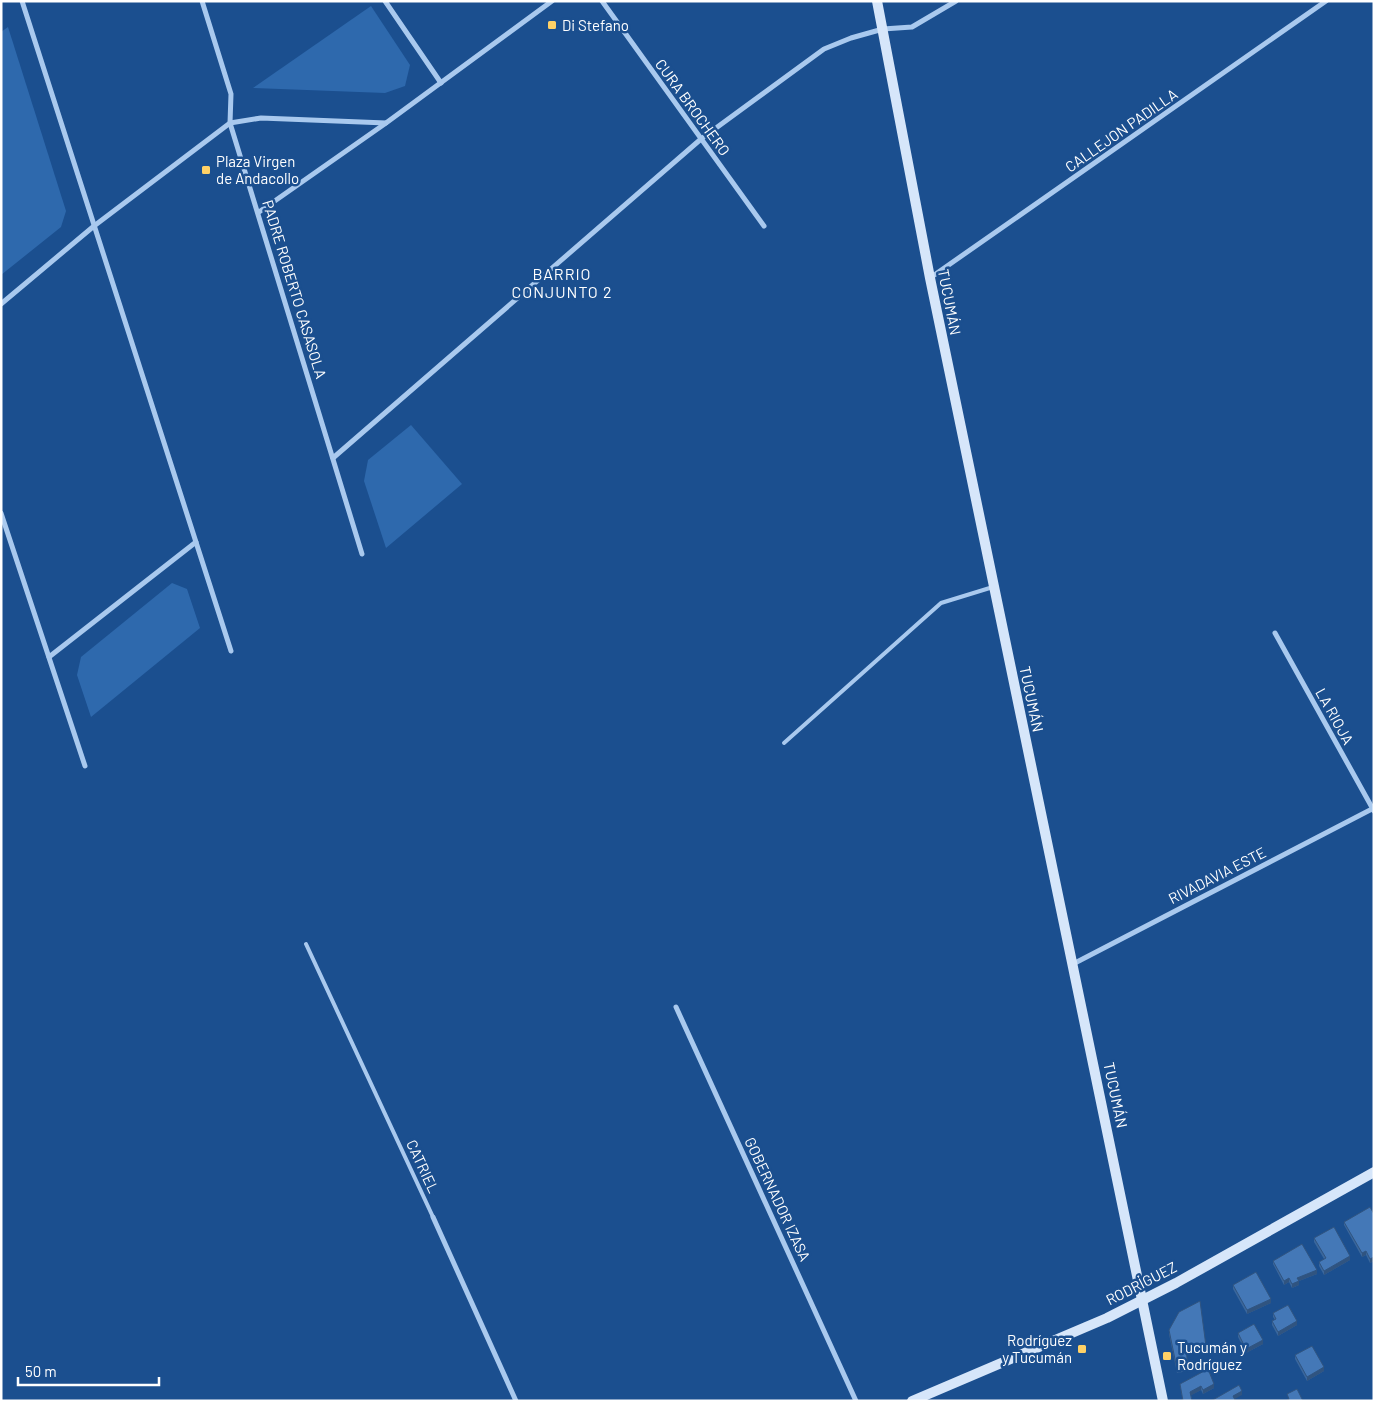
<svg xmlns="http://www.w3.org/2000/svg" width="1375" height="1402" font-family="Barlow,sans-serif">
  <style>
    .green { fill: #2e69ad }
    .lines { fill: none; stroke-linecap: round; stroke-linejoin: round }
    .lane { stroke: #a9c9ee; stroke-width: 4 }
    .street { stroke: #a9c9ee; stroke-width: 5 }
    .secondary { stroke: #d6e6fa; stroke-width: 10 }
    .wall { fill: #3a679d }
    .shaded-wall { fill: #305480 }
    .building { fill: #4478b7; stroke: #305480 }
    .poi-dot { fill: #ffd166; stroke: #1b4f8f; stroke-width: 2 }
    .labels { text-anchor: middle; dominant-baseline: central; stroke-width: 5; stroke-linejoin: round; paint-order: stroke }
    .poi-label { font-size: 15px; fill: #fff; stroke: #1b4f8f; text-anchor: start }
    .street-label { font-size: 15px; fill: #fff; stroke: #1b4f8f }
    .neighbourhood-label { font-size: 16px; letter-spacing: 1px; fill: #fff; stroke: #1b4f8f }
  </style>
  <rect width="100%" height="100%" fill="#1b4f8f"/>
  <g class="green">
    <path d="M 371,6 L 410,65 L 405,86 L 385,93 L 253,88 Z"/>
    <path d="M 8,27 L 66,211 L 61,227 L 1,275 L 1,32 Z"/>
    <path d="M 411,425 L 462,484 L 386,548 L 364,481 L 368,460 Z"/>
    <path d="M 172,583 L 187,589 L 200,628 L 91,717 L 77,675 L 81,657 Z"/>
  </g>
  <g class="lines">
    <g class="lane">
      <path d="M 784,743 L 941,603 L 993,587"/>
      <path d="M 306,944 L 433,1217"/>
    </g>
    <g class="street">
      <path d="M 22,1 L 231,651"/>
      <path d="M 202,1 L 231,94 L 230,123 L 362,554"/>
      <path d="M 385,1 L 441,83"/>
      <path d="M 602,1 L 764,226"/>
      <path d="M 259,212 L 386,123 L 552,1"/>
      <path d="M 930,278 L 1326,1"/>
      <path d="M 1,304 L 94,226 L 230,123 L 261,118 L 386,123"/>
      <path d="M 333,458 L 701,139 L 824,49 L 851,38 L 883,29 L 912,27 L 956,1"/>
      <path d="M 1,513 L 85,766"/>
      <path d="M 1275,633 L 1374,811"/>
      <path d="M 49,657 L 196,542"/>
      <path d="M 1073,964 L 1374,808"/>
      <path d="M 676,1007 L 856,1401"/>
      <path d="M 433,1217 L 516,1401"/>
    </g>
    <g class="secondary">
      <path d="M 877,1 L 930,278 L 1163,1401"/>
      <path d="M 912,1401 L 1107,1318 L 1176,1283 L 1374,1172"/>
    </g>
  </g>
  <g class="wall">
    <path d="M 1374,1214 L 1374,1261 L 1370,1263 L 1366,1255 L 1362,1257 L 1344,1225 L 1344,1222 Z"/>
    <path d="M 1314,1238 L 1350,1260 L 1324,1275 L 1319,1266 L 1319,1262 L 1324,1259 L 1314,1242 Z"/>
    <path d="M 1273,1261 L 1317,1274 L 1299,1281 L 1299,1285 L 1292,1288 L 1289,1282 L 1284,1285 L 1273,1264 Z"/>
    <path d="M 1233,1285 L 1271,1303 L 1247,1314 L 1233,1289 Z"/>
    <path d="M 1273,1313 L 1297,1325 L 1278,1336 L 1272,1325 L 1272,1321 L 1275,1320 L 1273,1317 Z"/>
    <path d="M 1169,1330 L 1206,1346 L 1206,1350 L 1186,1353 L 1188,1371 L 1177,1373 L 1169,1334 Z"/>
    <path d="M 1238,1333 L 1263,1344 L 1246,1353 L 1238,1337 Z"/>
    <path d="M 1295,1355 L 1324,1371 L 1307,1381 L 1295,1359 Z"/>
    <path d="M 1180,1384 L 1214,1388 L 1203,1394 L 1201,1390 L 1191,1395 L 1192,1401 L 1183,1401 Z"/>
  </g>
  <g class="shaded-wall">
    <path d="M 1366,1251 L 1366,1255 L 1362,1257 L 1362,1253 Z"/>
    <path d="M 1350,1256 L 1350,1260 L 1324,1275 L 1324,1271 Z"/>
    <path d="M 1374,1257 L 1374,1261 L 1370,1263 L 1370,1259 Z"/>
    <path d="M 1317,1270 L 1317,1274 L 1299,1281 L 1299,1285 L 1292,1288 L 1292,1284 L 1297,1278 Z"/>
    <path d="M 1289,1278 L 1289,1282 L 1284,1285 L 1284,1281 Z"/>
    <path d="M 1271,1299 L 1271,1303 L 1247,1314 L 1247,1310 Z"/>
    <path d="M 1297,1321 L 1297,1325 L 1278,1336 L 1278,1332 Z"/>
    <path d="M 1263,1340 L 1263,1344 L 1246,1353 L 1246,1349 Z"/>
    <path d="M 1324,1367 L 1324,1371 L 1307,1381 L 1307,1377 Z"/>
    <path d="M 1214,1384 L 1214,1388 L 1203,1394 L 1203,1390 Z"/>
    <path d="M 1201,1386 L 1201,1390 L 1190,1396 L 1190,1392 Z"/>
    <path d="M 1242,1391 L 1242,1395 L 1233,1400 L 1233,1396 Z"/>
  </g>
  <g class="building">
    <path d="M 1370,1207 L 1374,1214 L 1374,1257 L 1370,1259 L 1366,1251 L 1362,1253 L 1344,1222 Z"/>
    <path d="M 1334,1227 L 1350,1256 L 1324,1271 L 1319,1262 L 1326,1258 L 1314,1238 Z"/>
    <path d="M 1302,1244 L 1317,1270 L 1297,1278 L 1299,1281 L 1292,1284 L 1289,1278 L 1284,1281 L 1273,1261 Z"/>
    <path d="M 1256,1272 L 1271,1299 L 1247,1310 L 1233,1285 Z"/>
    <path d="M 1200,1301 L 1206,1346 L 1186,1349 L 1188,1367 L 1177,1369 L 1169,1330 L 1179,1312 Z"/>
    <path d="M 1288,1305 L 1297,1321 L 1278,1332 L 1272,1321 L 1276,1319 L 1273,1313 Z"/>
    <path d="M 1254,1324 L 1263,1340 L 1246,1349 L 1238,1333 Z"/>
    <path d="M 1312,1346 L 1324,1367 L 1307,1377 L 1295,1355 Z"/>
    <path d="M 1208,1369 L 1214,1384 L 1203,1390 L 1201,1386 L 1190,1392 L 1192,1401 L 1183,1401 L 1180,1384 Z"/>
    <path d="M 1239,1385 L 1242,1391 L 1233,1396 L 1235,1400 L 1233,1401 L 1211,1401 Z"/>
    <path d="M 1297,1389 L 1303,1401 L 1285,1401 L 1289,1399 L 1287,1394 Z"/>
  </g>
  <g class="poi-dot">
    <rect x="547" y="20" width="10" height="10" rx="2.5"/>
    <rect x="201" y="165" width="10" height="10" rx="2.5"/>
    <rect x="1077" y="1344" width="10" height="10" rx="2.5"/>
    <rect x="1162" y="1351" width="10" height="10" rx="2.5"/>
  </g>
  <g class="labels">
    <g class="poi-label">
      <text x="562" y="25">Di Stefano</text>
      <text x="216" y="161">Plaza Virgen<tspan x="216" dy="17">de Andacollo</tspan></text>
      <text x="1072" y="1340" text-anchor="end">Rodríguez<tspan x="1072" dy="17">y Tucumán</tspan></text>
      <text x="1177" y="1347">Tucumán y<tspan x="1177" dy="17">Rodríguez</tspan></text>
    </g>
    <g class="street-label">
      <text transform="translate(693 107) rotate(54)">CURA BROCHERO</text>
      <text transform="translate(1121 130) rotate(-35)">CALLEJON PADILLA</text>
      <text transform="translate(295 289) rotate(73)">PADRE ROBERTO CASASOLA</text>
      <text transform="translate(950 302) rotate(79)">TUCUMÁN</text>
      <text transform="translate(1032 699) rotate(78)">TUCUMÁN</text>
      <text transform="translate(1335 716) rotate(61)">LA RIOJA</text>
      <text transform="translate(1217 875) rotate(-27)">RIVADAVIA ESTE</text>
      <text transform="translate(1116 1095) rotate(78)">TUCUMÁN</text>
      <text transform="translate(423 1166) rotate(65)">CATRIEL</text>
      <text transform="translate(778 1199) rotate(65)">GOBERNADOR IZASA</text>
      <text transform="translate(1141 1283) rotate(-27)">RODRÍGUEZ</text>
    </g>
    <g class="neighbourhood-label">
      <text x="562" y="273">BARRIO<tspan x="562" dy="18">CONJUNTO 2</tspan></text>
    </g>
  </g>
  <rect width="1375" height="1402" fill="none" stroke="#ffffff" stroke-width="5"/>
  <path d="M18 1377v8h141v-8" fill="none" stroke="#ffffff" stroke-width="2.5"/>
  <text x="25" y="1377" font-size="15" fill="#ffffff" stroke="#1b4f8f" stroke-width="4" paint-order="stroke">50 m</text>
</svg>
